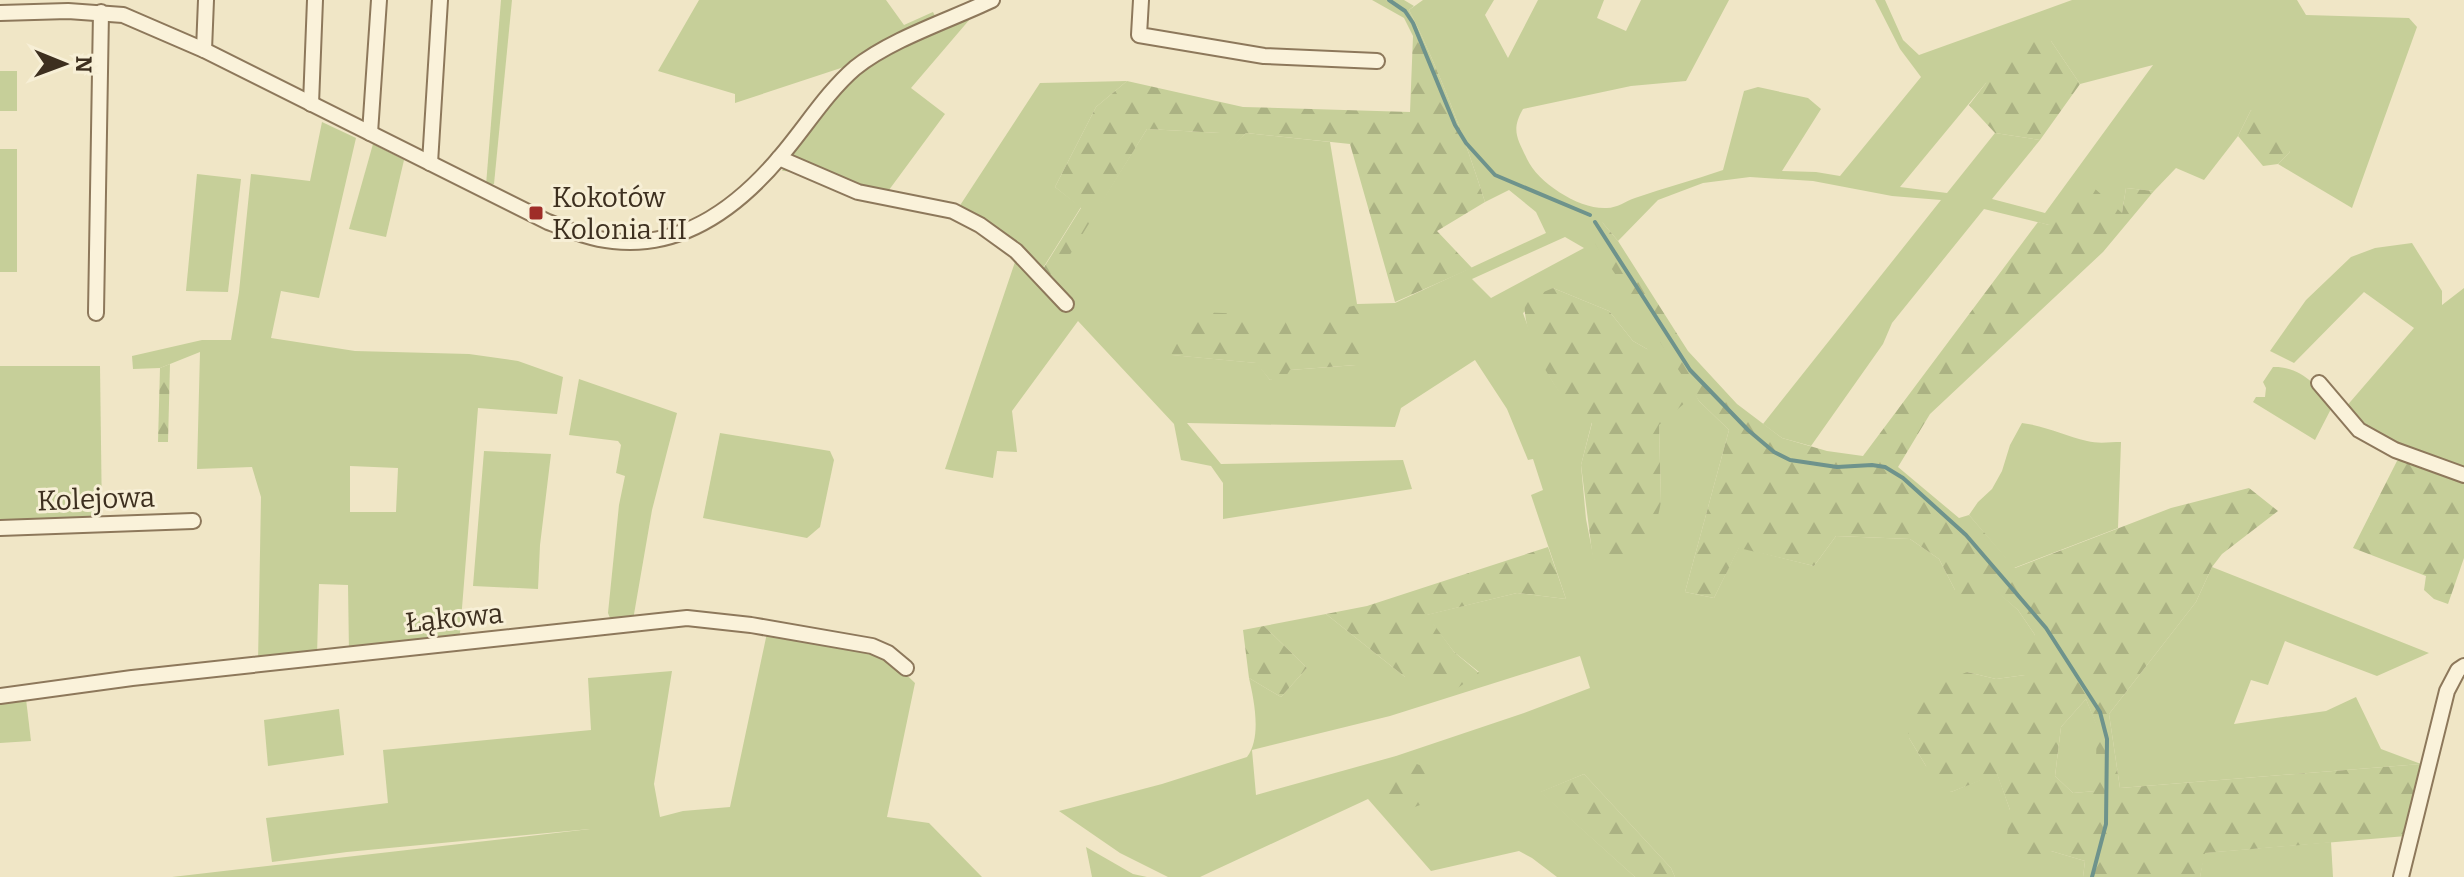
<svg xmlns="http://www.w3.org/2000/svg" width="2464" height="877" font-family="Bitter,serif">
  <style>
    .green { fill: #c6cf99; fill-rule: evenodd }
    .forest { fill: url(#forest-firs); fill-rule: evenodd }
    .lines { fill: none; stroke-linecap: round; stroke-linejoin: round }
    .stream { stroke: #6e938c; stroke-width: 4 }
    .street-casing { stroke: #8d785b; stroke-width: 18 }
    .street { stroke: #faf2da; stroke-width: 14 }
    .poi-dot { fill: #9f2d28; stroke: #f7efd6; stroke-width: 3 }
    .labels { text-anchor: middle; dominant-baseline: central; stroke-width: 6; stroke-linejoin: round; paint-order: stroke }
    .poi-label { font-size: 28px; fill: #3d2f1f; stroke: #f7efd6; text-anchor: start }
    .street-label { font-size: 28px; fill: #3d2f1f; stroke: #f7efd6 }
  </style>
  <defs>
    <pattern id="forest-firs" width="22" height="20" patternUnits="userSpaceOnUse" patternTransform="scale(2)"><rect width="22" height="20" fill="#c6cf99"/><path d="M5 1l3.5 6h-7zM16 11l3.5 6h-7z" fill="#abb283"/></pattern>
  </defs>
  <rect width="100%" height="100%" fill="#f0e6c6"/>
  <g class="green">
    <path d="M 501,0 L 512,0 L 494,184 L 486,185 Z"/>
    <path d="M 699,0 L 886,0 L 904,25 L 933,12 L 937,20 L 896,38 L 847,66 L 735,103 L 735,94 L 658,71 Z"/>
    <path d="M 1423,0 L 1494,0 L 1485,15 L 1508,58 L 1538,0 L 1604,0 L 1597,18 L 1626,31 L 1641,0 L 1729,0 L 1686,81 L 1631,86 L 1523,109 C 1511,130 1517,138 1527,159 C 1538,183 1580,210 1607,208 C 1617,208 1626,201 1635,198 C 1664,188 1694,180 1723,170 L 1744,91 L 1758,87 L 1808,98 L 1821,109 L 1782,171 L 1816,172 L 1840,176 L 1921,77 L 1900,49 L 1875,0 L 1885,0 L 1903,40 L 1919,55 L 2072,0 L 2297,0 L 2306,15 L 2409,18 L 2417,27 L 2352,208 L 2278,164 L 2290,152 L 2251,110 L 2238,136 L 2204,180 L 2176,168 L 2154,191 L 2126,188 L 2122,213 L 2049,225 L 1984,209 L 1892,323 L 1883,344 L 1811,446 L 1782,438 L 1763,424 L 1941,200 L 1892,196 L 1813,181 L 1750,177 L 1703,183 L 1658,200 L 1618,241 L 1602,222 L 1699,401 L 1729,430 L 1685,592 L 1714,598 L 1739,547 L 1814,566 L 1836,536 L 1910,539 L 1939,559 L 1955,590 L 1992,587 L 2018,610 L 2035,635 L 2025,675 L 1996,679 L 1967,672 L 1909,738 L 1926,766 L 1951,792 L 1997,773 L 2010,810 L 2051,851 L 2085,861 L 2083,877 L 1675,877 L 1671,868 L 1584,774 L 1541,792 L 1635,877 L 1557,877 L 1532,858 L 1519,851 L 1431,871 L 1368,799 L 1200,877 L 1168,877 L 1120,853 L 1059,811 L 1162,784 L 1247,757 C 1262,737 1254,700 1249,678 L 1281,697 L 1307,668 L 1264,626 L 1326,614 L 1405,677 L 1479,672 L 1454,652 L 1426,615 L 1517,593 L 1566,599 L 1531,495 L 1543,490 L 1533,459 L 1528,460 L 1507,409 L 1475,360 L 1401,408 L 1395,427 L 1187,423 L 1221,464 L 1403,460 L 1412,489 L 1223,519 L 1223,483 L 1211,466 L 1181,460 L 1174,424 L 1078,321 L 1012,411 L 1017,452 L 997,451 L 993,478 L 945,469 L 1016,259 C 992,240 966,221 937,212 C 901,201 864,196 828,186 C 813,182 798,170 782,171 C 801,141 835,91 863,69 C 891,48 937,33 970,19 L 911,88 L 945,114 L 886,194 L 957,210 L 1040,83 L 1127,81 L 1096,107 L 1055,187 L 1081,207 L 1043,268 L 1054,278 L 1147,129 L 1221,133 L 1232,146 L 1246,133 L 1330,142 L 1357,304 L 1395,303 L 1546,233 L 1536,212 L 1509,190 L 1485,202 C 1464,136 1440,71 1409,10 ZM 2051,41 L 2080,84 L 2153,65 L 2045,213 L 1992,199 L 2040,140 L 1995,133 L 1947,193 L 1900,187 L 1986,83 ZM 1565,237 L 1584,248 L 1491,298 L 1472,279 ZM 1553,288 L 1609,311 L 1633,341 L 1647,349 L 1659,425 L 1661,502 L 1594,560 L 1586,519 L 1581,465 L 1592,422 C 1553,398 1538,355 1523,313 ZM 1294,339 L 1310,339 L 1356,365 L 1290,370 L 1270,380 L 1257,363 L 1172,355 ZM 1580,656 L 1590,688 L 1524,713 L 1396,756 L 1256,795 L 1252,750 L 1390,716 Z"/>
    <rect x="0" y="71" width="17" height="40"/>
    <path d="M 322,122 L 356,138 L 319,298 L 281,291 L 271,338 L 355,351 L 469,354 L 518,361 L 563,377 L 557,414 L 478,408 L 460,633 L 456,640 L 349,653 L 348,585 L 319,584 L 317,655 L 258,662 L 261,497 L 252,467 L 197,469 L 200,352 L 160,368 L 133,369 L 132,356 L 202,340 L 231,340 L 239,292 L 251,174 L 310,181 ZM 350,466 L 398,468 L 396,512 L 350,512 Z"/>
    <path d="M 373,144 L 404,160 L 386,237 L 349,229 Z"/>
    <rect x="0" y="149" width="17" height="123"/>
    <path d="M 197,174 L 241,179 L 228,292 L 186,291 Z"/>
    <path d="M 2412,243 L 2442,291 L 2442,305 L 2464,288 L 2464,470 L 2399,445 L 2362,427 L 2345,408 L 2414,328 L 2364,292 L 2294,363 L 2270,351 L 2306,300 L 2351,257 L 2375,248 Z"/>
    <path d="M 0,366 L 100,366 L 102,519 L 0,521 Z"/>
    <path d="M 2273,367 C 2300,366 2319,386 2332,407 L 2315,440 L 2253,402 L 2256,397 L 2265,397 L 2266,388 L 2263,382 Z"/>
    <path d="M 579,379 L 677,413 L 652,510 L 633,620 L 612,623 L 608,613 L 619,505 L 625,476 L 616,473 L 621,445 L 618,441 L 569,435 Z"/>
    <path d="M 2022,423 C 2046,426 2065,436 2087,441 C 2098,444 2110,442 2121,442 L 2118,528 L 2014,568 L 1969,515 L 1978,502 L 1992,489 L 2002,471 L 2010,445 Z"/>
    <path d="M 720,433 L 830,451 L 834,460 L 820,527 L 807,538 L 703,518 Z"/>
    <path d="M 484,451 L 551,454 L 540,545 L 538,589 L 473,586 Z"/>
    <path d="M 2212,567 L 2429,653 L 2377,676 L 2285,641 L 2268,685 L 2251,680 L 2234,724 L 2326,711 L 2356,697 L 2381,749 L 2421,764 L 2120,788 L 2109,714 L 2196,602 Z"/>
    <path d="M 767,633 L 874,652 L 892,661 L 915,683 L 887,817 L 929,823 L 982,877 L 172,877 L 590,829 L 347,852 L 272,862 L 266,818 L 388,803 L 383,750 L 591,730 L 588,678 L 672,671 L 654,784 L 660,817 L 683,811 L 730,807 Z"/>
    <path d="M 26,699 L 31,741 L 0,743 L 0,701 Z"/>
    <path d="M 2086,699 L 2098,728 L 2096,791 L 2073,793 L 2055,776 L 2061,727 Z"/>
    <path d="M 339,709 L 344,755 L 268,766 L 264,720 Z"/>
    <path d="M 2331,842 L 2333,877 L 2200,877 L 2204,853 Z"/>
    <path d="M 1086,847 L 1133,874 L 1147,877 L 1092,877 Z"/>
  </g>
  <g class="forest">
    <path d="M 1372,0 L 1404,0 L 1414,6 L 1409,10 C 1440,71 1464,136 1485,202 L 1437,231 L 1472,268 L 1395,302 L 1350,144 L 1246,133 L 1232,147 L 1220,133 L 1147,129 L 1055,279 L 1043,269 L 1081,208 L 1055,187 L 1096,107 L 1127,81 L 1243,107 L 1410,112 L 1413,36 L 1404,18 Z"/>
    <path d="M 2031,37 L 2051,41 L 2080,84 L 2040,140 L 1995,133 L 1969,105 L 1986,83 L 1997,55 Z"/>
    <path d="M 2251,110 L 2271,117 L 2290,152 L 2278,164 L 2263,166 L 2238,136 Z"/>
    <path d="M 2084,179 L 2122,213 L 2126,188 L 2154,191 L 2103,252 L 1930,414 L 1898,467 L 1959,518 L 1969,515 L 2015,568 L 2171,508 L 2249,488 L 2278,511 L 2222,554 L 2212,567 L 2196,602 L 2109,714 L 2120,788 L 2421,764 L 2406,836 L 2205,853 L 2200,877 L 2083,877 L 2085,861 L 2051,851 L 2040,865 L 2005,852 L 2010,810 L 1997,774 L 1951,792 L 1929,784 L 1926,766 L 1909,738 L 1906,709 L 1935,686 L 1967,672 L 1996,679 L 2025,675 L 2023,648 L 2035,635 L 2018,610 L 1992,588 L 1973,606 L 1955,590 L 1939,559 L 1910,539 L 1836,536 L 1814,566 L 1739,548 L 1714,598 L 1685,592 L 1729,430 L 1699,401 L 1596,245 L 1590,227 L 1602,222 L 1618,241 L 1688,351 L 1737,404 L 1782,438 L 1827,451 L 1863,456 L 2038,222 L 2049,225 ZM 2086,699 L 2097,727 L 2095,791 L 2073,793 L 2055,776 L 2061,727 Z"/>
    <path d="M 1553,288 L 1609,311 L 1633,341 L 1647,349 L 1686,402 L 1659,425 L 1661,502 L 1652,544 L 1617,559 L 1593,560 L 1581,465 L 1592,423 C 1585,418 1577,414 1571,408 C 1550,382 1521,333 1525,300 Z"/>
    <path d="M 1357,305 L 1368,350 L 1356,365 L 1290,370 L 1286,376 L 1270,380 L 1256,363 L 1171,355 L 1194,312 L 1282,315 L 1294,339 L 1309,339 L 1314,315 Z"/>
    <path d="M 170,364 L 168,442 L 158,442 L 160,368 Z"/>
    <path d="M 2405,458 L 2464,482 L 2464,558 L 2448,604 L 2434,599 L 2424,590 L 2426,576 L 2353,548 L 2397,461 Z"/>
    <path d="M 1548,547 L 1566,599 L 1517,593 L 1427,615 L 1454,652 L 1479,673 L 1452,692 L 1405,677 L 1326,614 L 1367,606 Z"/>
    <path d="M 1264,626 L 1307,668 L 1281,697 L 1249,678 L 1243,630 Z"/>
    <path d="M 1396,756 L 1422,766 L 1431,789 L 1420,805 L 1404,811 L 1390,805 L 1382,787 Z"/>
    <path d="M 1584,774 L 1671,868 L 1675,877 L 1635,877 L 1540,792 Z"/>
  </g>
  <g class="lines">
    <g class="stream">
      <path d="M 1389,0 L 1405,11 L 1413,23 L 1455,125 L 1466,143 L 1495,175 L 1590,215"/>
      <path d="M 1595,222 L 1690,370 L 1748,430 L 1774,452 L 1790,460 L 1837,467 L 1872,465 L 1885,467 L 1903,478 L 1966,535 L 2046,628 L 2100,712 L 2107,739 L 2106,824 L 2092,877"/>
    </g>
    <g class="street-casing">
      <g id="street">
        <path d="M 1141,0 L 1139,35 L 1264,56 L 1377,61"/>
        <path d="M 0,13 L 68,11 L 123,15 L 204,50 L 548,222 C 569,230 591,239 613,241 C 682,249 737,208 780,157 C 805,128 826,93 855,68 C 891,39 950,20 992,0"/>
        <path d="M 204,50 L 206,0"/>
        <path d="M 311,104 L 315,0"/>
        <path d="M 370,133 L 379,0"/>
        <path d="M 779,158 L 858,192 L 953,211 L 980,225 L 1016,251 L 1066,304"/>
        <path d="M 430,163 L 440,0"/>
        <path d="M 96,313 L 101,12"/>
        <path d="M 2319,383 L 2359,430 L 2395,450 L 2464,475"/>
        <path d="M 0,528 L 193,521"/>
        <path d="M 0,696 L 132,678 L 687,618 L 751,625 L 872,646 L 888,653 L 906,668"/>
        <path d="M 2401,877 L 2447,691 L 2458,670 L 2464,666"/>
      </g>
    </g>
    <use href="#street" class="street"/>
  </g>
  <rect class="poi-dot" x="528" y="205" width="16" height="16" rx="4"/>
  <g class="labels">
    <g class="poi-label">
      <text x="552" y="197">Kokotów<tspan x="552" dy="32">Kolonia III</tspan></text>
    </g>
    <g class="street-label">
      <text transform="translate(96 499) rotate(-2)">Kolejowa</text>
      <text transform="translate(454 618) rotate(-6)">Łąkowa</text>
    </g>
  </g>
  <g transform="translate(64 64) rotate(91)" stroke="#f7efd6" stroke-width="6" paint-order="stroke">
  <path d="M0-6L14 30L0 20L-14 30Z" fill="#3d2f1f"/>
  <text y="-12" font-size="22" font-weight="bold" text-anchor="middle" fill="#3d2f1f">N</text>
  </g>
</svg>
